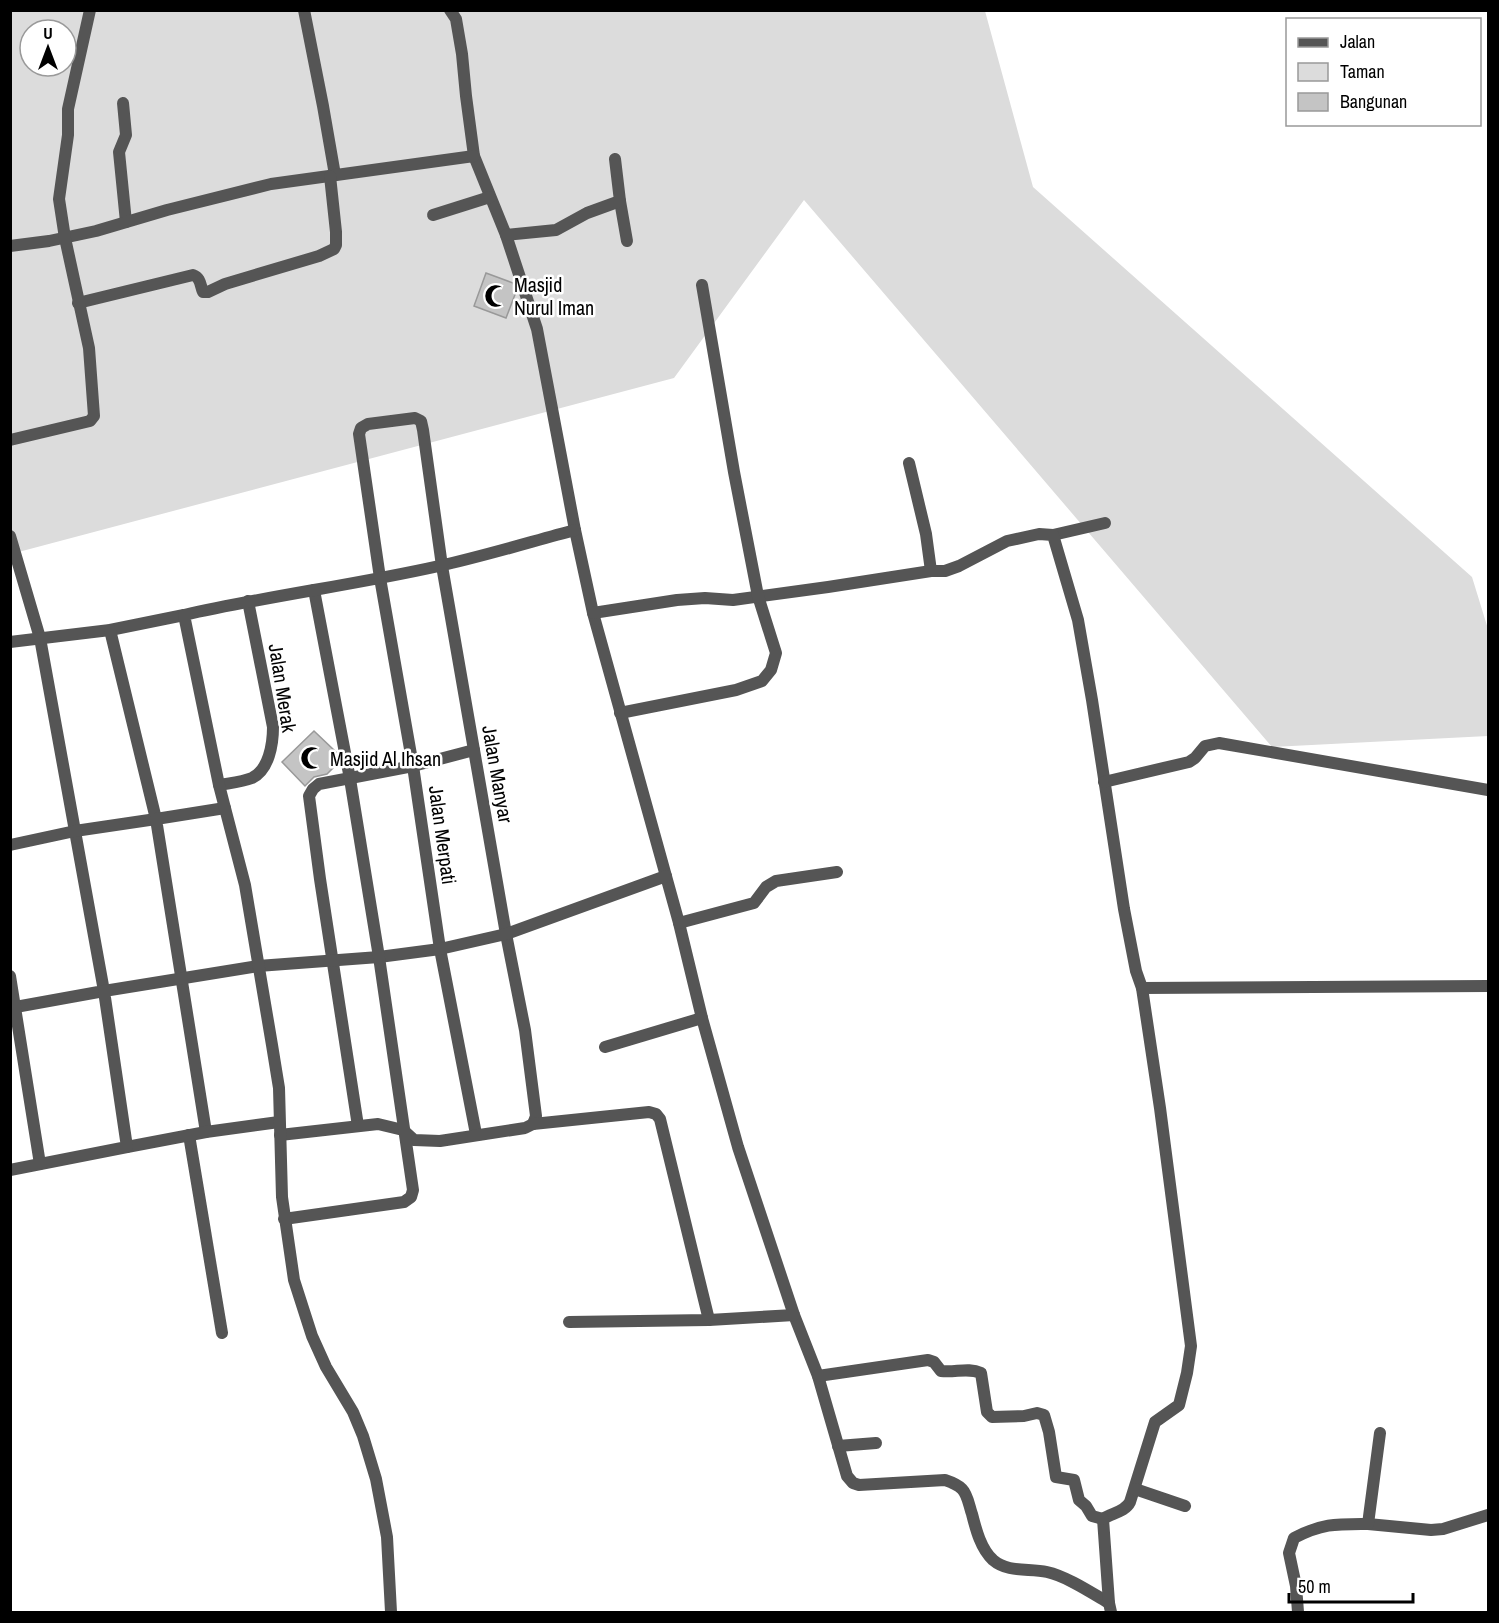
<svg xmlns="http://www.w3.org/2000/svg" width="1499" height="1623" font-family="'Archivo Narrow',sans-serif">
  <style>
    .green { fill: #dcdcdc; fill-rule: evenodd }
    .building { fill: #c4c4c4; stroke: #999; stroke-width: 1.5 }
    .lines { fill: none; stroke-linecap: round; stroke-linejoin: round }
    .street { stroke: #555; stroke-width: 12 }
    .labels { text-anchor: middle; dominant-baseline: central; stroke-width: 5; stroke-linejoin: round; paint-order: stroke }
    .poi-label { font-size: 20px; fill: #000; stroke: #fff; text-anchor: start }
    .street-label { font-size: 20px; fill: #000; stroke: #fff }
  </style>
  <rect width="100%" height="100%" fill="#fff"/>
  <path class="green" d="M 11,11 L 985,11 L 1033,187 L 1472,577 L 1488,629 L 1488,736 L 1272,747 L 804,200 L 674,378 L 11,554 ZM 30,30 L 66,30 L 66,66 L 30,66 Z"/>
  <g class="building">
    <path d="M 486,273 L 513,283 L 516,292 L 506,318 L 474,306 Z"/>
    <path d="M 314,731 L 337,753 L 338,758 L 334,761 L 337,764 L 327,774 L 314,777 L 305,786 L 282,762 Z"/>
  </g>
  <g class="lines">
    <g class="street">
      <path d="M 304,10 L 323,106 L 335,175"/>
      <path d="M 450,10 L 456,19 L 462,54 L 466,96 L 474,156 L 506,235 L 537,329 L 575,530 L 593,613 L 679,923 L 702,1018 L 738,1147 L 794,1315 L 818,1376 L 847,1476 L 853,1483 L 859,1485 L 945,1480 C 951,1482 957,1484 962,1489 C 968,1495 969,1506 972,1514 C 976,1530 981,1549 993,1560 C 1008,1573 1029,1568 1047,1572 C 1066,1576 1092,1593 1109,1603 L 1111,1612"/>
      <path d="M 123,103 L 126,135 L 119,152 L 126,222"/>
      <path d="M 620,201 L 627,241"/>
      <path d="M 433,215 L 490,197"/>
      <path d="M 506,235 L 556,230 L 587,213 L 620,201 L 615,159"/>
      <path d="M 10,246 L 49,241 L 96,231 L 167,210 L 271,184 L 474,156"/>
      <path d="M 78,303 L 193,275 C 201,278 200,285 203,292 L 208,292 L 225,284 L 319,256 L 334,249 L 336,245 L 336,232 L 330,176"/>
      <path d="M 10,440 L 90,421 L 94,416 L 89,348 L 65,238 L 59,199 L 68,135 L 68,109 L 90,10"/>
      <path d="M 909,463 L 926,534 L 931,571"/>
      <path d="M 1053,535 L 1105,523"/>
      <path d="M 10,536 L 40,638 L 104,991 L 10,1008"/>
      <path d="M 593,613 L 677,600 L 705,598 L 733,600 L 828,587 L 931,571 L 945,571 L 959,566 L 1007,541 L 1039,534 L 1053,535 L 1078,620 L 1092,700 L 1124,909 L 1136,971 L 1142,988 L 1160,1108 L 1191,1346 L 1187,1373 L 1179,1405 L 1155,1422 L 1130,1502 C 1125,1512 1112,1513 1103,1519 L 1109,1603"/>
      <path d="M 10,642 L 110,630 L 184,615"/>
      <path d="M 620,713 L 736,690 L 762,681 L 771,670 L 776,653 L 758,596 L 734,472 L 702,285"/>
      <path d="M 1104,782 L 1189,762 L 1195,758 L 1205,746 L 1219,743 L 1488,790"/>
      <path d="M 219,785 C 230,783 242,782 252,778 C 269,770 273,744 273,727 L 248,601"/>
      <path d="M 10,845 L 75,831 L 156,819 L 110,630"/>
      <path d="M 679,923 L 754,903 L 766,887 L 776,881 L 837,872"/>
      <path d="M 10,976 L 40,1164"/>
      <path d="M 1142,988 L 1488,986"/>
      <path d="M 605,1047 L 702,1018"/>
      <path d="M 358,1126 L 320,879 L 309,796 L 313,789 L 319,784 L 413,766 L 474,750"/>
      <path d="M 206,1132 L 156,819 L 225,808"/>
      <path d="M 476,1134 L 440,949 L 413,766 L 380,578 L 359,434 L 361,428 L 368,424 L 415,418 L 421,421 L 423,430 L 442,566 L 506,934 L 525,1030 L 536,1116 L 533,1124"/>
      <path d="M 189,1135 L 222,1333"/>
      <path d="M 280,1135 L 378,1124 L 403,1130 L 414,1140 L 440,1141 L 525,1128 L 533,1124 L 649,1112 L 656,1114 L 660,1119 L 709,1320"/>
      <path d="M 127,1147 L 206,1132 L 279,1122"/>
      <path d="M 10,1170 L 127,1147 L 104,991 L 258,966 L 379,957 L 440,949 L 506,934 L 666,876"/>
      <path d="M 284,1219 L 404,1202 L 411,1197 L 413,1190 L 379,957 L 350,779 L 314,590"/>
      <path d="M 569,1322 L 709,1320 L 794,1315"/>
      <path d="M 818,1376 L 928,1360 L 934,1362 L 941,1371 C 955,1373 968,1367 981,1373 L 987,1412 L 992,1417 L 1024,1416 L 1037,1413 L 1044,1415 L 1049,1432 L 1056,1477 L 1074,1480 L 1079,1500 L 1086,1506 L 1092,1516 L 1103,1519"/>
      <path d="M 838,1446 L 876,1443"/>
      <path d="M 1135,1489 L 1185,1506"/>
      <path d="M 1368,1524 L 1431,1530 L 1443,1529 L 1488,1515"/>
      <path d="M 391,1612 L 387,1537 L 376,1479 L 363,1436 L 353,1412 L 326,1367 L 312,1336 L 294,1280 L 282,1197 L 279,1088 L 272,1045 L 245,885 L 219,785 L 184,615 C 268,596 354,585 439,566 C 484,556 530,542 575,530"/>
      <path d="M 1298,1612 L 1296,1586 L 1289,1553 L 1294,1538 C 1323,1523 1337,1524 1368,1524 L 1380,1433"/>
    </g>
  </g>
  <defs>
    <g id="mosque-bare" transform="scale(1.8)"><path d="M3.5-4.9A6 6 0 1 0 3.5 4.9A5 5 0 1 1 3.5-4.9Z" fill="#000" stroke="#fff" stroke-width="2.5" paint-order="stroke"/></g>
  </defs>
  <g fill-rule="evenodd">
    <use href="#mosque-bare" x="496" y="296"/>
    <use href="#mosque-bare" x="312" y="758"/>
  </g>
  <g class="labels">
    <g class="poi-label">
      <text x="514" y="284">Masjid<tspan x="514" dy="23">Nurul Iman</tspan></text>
      <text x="330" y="758">Masjid Al Ihsan</text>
    </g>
    <g class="street-label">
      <text transform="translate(283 688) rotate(81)">Jalan Merak</text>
      <text transform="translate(498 774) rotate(80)">Jalan Manyar</text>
      <text transform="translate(443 835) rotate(82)">Jalan Merpati</text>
    </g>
  </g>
  <rect width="1499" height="1623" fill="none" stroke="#000000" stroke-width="24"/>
  <rect x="1286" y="18" width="195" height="108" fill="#ffffff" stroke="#999999" stroke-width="1.5"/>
  <rect x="1298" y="38" width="30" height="9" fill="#555555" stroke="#999999" stroke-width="1.5"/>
  <text x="1340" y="48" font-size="18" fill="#000000">Jalan</text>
  <rect x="1298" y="63" width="30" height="18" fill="#dcdcdc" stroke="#999999" stroke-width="1.5"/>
  <text x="1340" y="78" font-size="18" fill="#000000">Taman</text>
  <rect x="1298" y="93" width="30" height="18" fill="#c4c4c4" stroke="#999999" stroke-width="1.5"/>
  <text x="1340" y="108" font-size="18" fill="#000000">Bangunan</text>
  <g transform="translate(48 48)"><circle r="28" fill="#ffffff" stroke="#999999" stroke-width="1.5"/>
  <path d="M0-4.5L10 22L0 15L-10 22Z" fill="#000000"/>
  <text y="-9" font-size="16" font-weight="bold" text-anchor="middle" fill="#000000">U</text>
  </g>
  <path d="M1289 1593v9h124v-9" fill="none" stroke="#000000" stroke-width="3"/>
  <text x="1298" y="1593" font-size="18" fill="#000000" stroke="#ffffff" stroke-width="4.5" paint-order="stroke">50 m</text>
</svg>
